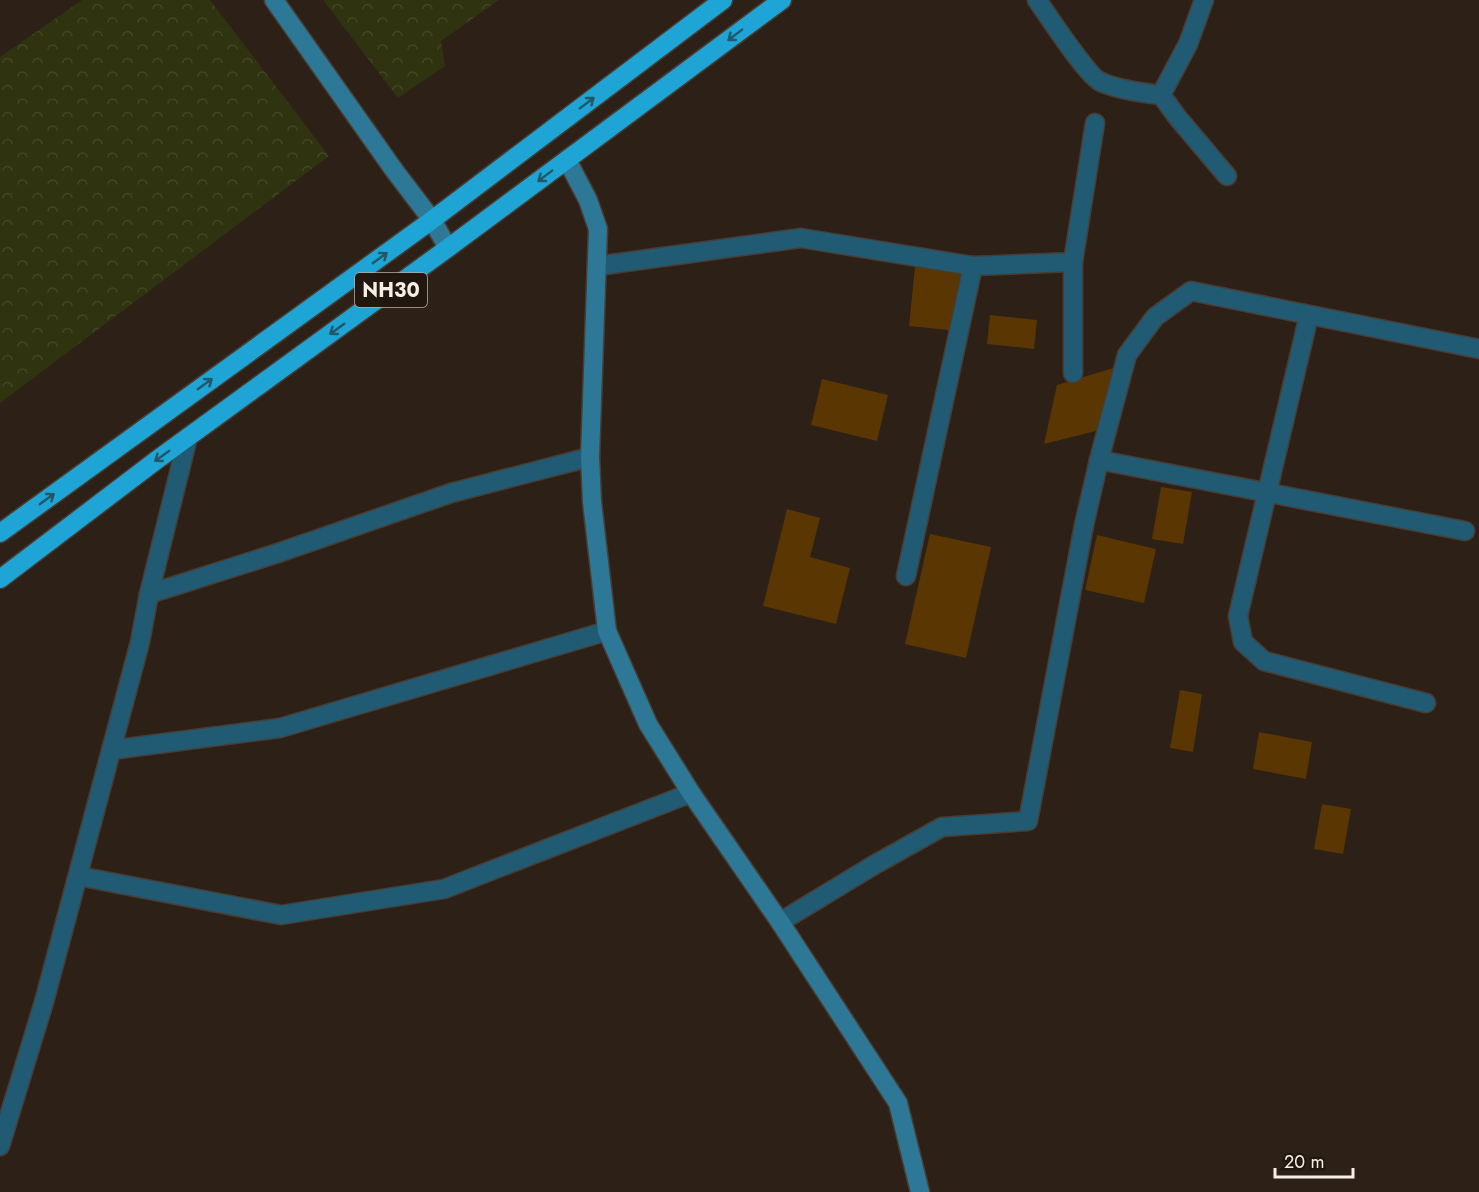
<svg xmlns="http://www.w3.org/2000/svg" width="1479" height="1192" font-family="Jost,sans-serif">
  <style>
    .forest { fill: url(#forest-crowns) }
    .building { fill: #5a3603 }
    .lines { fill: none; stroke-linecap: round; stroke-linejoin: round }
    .street-casing { stroke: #483d34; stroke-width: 21 }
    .secondary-casing { stroke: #483d34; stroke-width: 21 }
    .highway-casing { stroke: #483d34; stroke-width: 21 }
    .street { stroke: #215b73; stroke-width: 18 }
    .secondary { stroke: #2e7897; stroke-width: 18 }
    .highway { stroke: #1fa5d5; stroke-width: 18 }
    .oneway { stroke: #215768 }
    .labels { text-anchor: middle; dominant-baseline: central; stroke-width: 6; stroke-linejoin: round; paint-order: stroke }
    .shield { fill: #22170e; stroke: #b6aea6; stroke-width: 1.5 }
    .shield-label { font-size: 20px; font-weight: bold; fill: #f6eee7 }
  </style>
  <defs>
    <pattern id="forest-crowns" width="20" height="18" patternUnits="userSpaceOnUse" patternTransform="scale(1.5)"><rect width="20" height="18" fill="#2f330f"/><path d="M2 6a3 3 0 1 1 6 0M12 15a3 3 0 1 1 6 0" fill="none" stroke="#444726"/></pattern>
  </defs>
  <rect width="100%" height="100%" fill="#2c2017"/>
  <g class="forest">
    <path d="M 82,0 L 210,0 L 329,156 L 0,403 L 0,57 Z"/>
    <path d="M 323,0 L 499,0 L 441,41 L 445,66 L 398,98 Z"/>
  </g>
  <g class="building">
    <path d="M 915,267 L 964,272 L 958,331 L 909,326 Z"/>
    <path d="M 990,315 L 1037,320 L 1034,349 L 987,344 Z"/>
    <path d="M 1117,367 L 1104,429 L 1044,444 L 1057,385 Z"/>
    <path d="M 822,379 L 888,395 L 877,441 L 811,425 Z"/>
    <path d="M 1161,487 L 1192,492 L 1183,544 L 1152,539 Z"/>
    <path d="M 787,509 L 820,518 L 810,557 L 850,568 L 836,624 L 763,606 Z"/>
    <path d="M 930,534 L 991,547 L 966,658 L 905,644 Z"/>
    <path d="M 1097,535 L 1156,549 L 1144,603 L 1085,590 Z"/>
    <path d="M 1180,690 L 1202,694 L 1193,752 L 1170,748 Z"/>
    <path d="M 1259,732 L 1312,742 L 1306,779 L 1253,769 Z"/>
    <path d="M 1322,804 L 1351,809 L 1343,854 L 1314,849 Z"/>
  </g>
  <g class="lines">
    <g class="street-casing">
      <g id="street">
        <path d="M 1037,0 C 1048,15 1087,76 1101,82 C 1117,89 1143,93 1161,95 L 1178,118 L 1227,176"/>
        <path d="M 1161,95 L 1188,44 L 1204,0"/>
        <path d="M 597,266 L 801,238 L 973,266 L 1073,262 L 1095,123"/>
        <path d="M 1309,315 L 1238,616 L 1243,642 L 1264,661 L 1426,703"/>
        <path d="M 1073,373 L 1073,262"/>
        <path d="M 1099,460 L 1465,531"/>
        <path d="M 906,576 L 973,266"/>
        <path d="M 149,594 L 278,553 L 451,493 L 590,457"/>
        <path d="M 111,750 L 280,728 L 607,631"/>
        <path d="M 78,876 L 281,915 L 444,889 L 691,793"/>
        <path d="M 780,922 L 874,865 L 942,827 L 1028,821 L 1084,525 L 1099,460 L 1127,355 L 1155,317 L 1191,291 L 1479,349"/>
        <path d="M 0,1146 L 44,1002 L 140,642 L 149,594 L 188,437"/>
      </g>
    </g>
    <g class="secondary-casing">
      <g id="secondary">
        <path d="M 274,0 L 394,170 L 432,220 L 448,248"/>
        <path d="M 567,160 L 588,200 L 598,229 L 590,457 L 592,502 L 607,631 L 648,724 L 691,793 L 780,922 L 898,1103 L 920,1192"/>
      </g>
    </g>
    <g class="highway-casing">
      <g id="highway">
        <path d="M 0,533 L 432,220 L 723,0"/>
        <path d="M 0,579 L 158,459 L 448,248 L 782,0"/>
      </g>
    </g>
    <use href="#street" class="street"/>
    <use href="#secondary" class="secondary"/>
    <use href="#highway" class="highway"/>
  </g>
  <defs><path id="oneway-shaft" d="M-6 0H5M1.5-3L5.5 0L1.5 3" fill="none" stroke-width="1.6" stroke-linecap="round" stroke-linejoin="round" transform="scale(1.5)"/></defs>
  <g class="oneway">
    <use href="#oneway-shaft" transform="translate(735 35) rotate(143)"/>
    <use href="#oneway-shaft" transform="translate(587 103) rotate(-37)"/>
    <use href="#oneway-shaft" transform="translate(545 176) rotate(143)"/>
    <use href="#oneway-shaft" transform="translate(380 258) rotate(-36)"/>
    <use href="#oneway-shaft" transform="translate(337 329) rotate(144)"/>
    <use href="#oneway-shaft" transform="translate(205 384) rotate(-36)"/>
    <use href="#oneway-shaft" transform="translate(162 456) rotate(144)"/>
    <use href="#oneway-shaft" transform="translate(47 499) rotate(-36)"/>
  </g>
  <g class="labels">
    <rect class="shield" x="355" y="273" width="72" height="34" rx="4.5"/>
    <g class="shield-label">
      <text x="391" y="290">NH30</text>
    </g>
  </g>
  <path d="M1275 1168v9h78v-9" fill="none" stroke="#f6eee7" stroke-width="3"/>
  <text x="1284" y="1168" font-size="18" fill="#f6eee7" stroke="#22170e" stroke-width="4.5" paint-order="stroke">20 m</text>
</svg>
